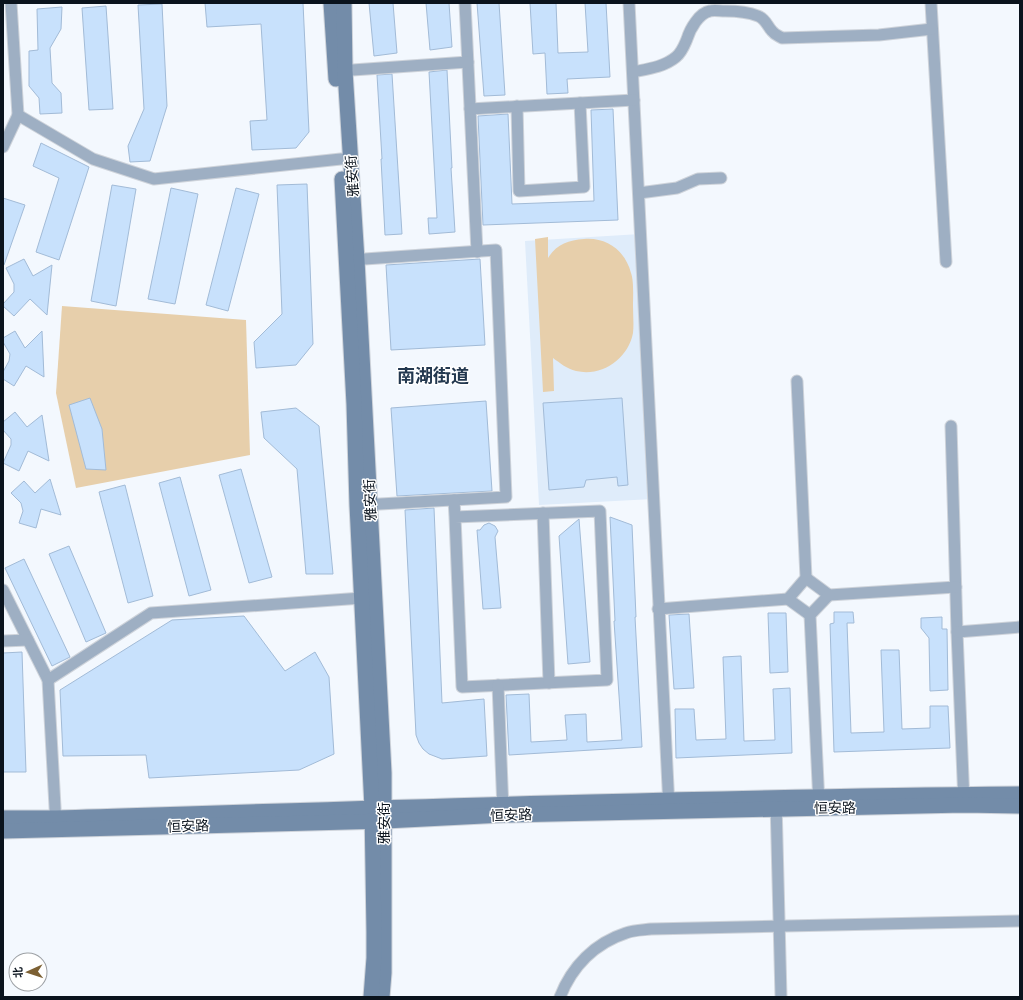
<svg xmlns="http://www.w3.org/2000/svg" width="1023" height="1000" font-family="'Libre Baskerville','Noto Sans SC',serif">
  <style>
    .built { fill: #dfecfa }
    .green { fill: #e7cfab }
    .building { fill: #c8e1fc; stroke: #a2bbd7 }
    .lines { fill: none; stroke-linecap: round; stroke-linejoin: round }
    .minor-casing { stroke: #ced3da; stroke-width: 13 }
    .secondary-casing { stroke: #ced3da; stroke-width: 17 }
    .minor { stroke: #9eafc3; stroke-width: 11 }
    .secondary { stroke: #738ca9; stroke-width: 15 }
    .labels { text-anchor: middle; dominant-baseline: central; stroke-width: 3; stroke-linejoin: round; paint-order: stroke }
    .street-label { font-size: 14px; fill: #0a131d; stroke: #fff }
    .district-label { font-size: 18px; font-weight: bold; fill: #23384f; stroke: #fff }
  </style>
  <rect width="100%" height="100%" fill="#f3f8fe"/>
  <path class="built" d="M 640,234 L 653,499 L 539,505 L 525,241 Z"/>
  <g class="green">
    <path d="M 548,237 L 548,258 C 556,245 568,240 584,239 C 606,237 625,250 631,273 C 634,281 633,297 633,306 C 633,315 634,324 633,333 C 628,359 602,377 576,371 C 567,369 560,363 553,358 L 554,391 L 543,392 L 535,239 Z"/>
    <path d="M 62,306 L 246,320 L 250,455 L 76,488 L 56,393 Z"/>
  </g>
  <g class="building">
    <path d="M 205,3 L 303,3 L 309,132 L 296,148 L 252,150 L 250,121 L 267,120 L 261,24 L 207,27 Z"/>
    <path d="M 369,3 L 393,3 L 397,53 L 374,56 Z"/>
    <path d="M 426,3 L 449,3 L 452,47 L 430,50 Z"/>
    <path d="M 477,3 L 499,3 L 505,95 L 484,96 Z"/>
    <path d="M 530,3 L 556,3 L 558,53 L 588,52 L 585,3 L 606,3 L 610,77 L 567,79 L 568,93 L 547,94 L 545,53 L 533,54 Z"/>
    <path d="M 162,4 L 167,106 L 150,161 L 130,162 L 128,146 L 144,109 L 138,5 Z"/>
    <path d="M 106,6 L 113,109 L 89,110 L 82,8 Z"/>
    <path d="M 62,7 L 61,29 L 50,48 L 52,83 L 61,93 L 62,113 L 40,114 L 39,98 L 29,86 L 29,51 L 38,50 L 37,9 Z"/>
    <path d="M 447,70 L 452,168 L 451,168 L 455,232 L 429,234 L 428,218 L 437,218 L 429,72 Z"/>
    <path d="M 392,74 L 402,234 L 385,235 L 381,159 L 382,159 L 377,75 Z"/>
    <path d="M 613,109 L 618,220 L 483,225 L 478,116 L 508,114 L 512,204 L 594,201 L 591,110 Z"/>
    <path d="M 41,143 L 89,167 L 59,260 L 36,252 L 59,178 L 33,166 Z"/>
    <path d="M 307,184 L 313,344 L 296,365 L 256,368 L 254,342 L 282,314 L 277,185 Z"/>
    <path d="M 112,185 L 136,189 L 116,306 L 91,301 Z"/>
    <path d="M 171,188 L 198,194 L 175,304 L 148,299 Z"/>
    <path d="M 236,188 L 259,194 L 228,311 L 206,305 Z"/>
    <path d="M 3,198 L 25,205 L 4,265 L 3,264 Z"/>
    <path d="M 24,259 L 33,276 L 52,265 L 47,315 L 30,299 L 14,316 L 3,306 L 3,304 L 14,292 L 14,284 L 6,268 Z"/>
    <path d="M 480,259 L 485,345 L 391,350 L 386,265 Z"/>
    <path d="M 15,331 L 25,348 L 42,331 L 44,377 L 26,366 L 14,386 L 3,379 L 3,372 L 9,361 L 10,354 L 3,342 L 3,338 Z"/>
    <path d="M 90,398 L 102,429 L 106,470 L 86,469 L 69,405 Z"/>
    <path d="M 622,398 L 628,485 L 618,486 L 617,477 L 586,480 L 584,487 L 549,490 L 543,403 Z"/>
    <path d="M 486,401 L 492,491 L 397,496 L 391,408 Z"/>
    <path d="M 296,408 L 319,426 L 333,574 L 306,574 L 297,469 L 264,438 L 261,412 Z"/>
    <path d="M 15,412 L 27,427 L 42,415 L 49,461 L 28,451 L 19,471 L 3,463 L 11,445 L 11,439 L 3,430 L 3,422 Z"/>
    <path d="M 241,469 L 272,577 L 249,583 L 219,475 Z"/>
    <path d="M 180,477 L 211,590 L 189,596 L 159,483 Z"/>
    <path d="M 50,479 L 61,515 L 41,509 L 36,528 L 19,523 L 23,511 L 21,503 L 11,493 L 24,481 L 35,493 Z"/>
    <path d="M 125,485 L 153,596 L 128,603 L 99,492 Z"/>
    <path d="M 434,508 L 442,703 L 484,699 L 487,756 L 442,759 L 429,754 L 423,749 L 419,743 L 416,735 L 405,510 Z"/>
    <path d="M 610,517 L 632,525 L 636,617 L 635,617 L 642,747 L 509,755 L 506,695 L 529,694 L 531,742 L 567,740 L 565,715 L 586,714 L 587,742 L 622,740 L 614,621 L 615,621 Z"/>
    <path d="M 579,519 L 590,662 L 568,664 L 559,536 Z"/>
    <path d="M 489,523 L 495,526 L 498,531 L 495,537 L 501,608 L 483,609 L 477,530 L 480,530 L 484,525 Z"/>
    <path d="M 69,546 L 106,633 L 86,642 L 49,554 Z"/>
    <path d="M 24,559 L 70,657 L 52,666 L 5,568 Z"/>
    <path d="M 834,612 L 853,612 L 854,623 L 847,623 L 851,733 L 884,732 L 881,650 L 899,650 L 902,729 L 930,728 L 930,706 L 948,706 L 950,748 L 834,752 L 830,624 L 834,623 Z"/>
    <path d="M 768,613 L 786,613 L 788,672 L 770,673 Z"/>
    <path d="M 689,614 L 694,688 L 674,689 L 669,615 Z"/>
    <path d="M 244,616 L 285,671 L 315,652 L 329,677 L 334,754 L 299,770 L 149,778 L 146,755 L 63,756 L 60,690 L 172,620 Z"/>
    <path d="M 942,617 L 942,629 L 947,629 L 948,690 L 930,691 L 929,638 L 921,628 L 921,618 Z"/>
    <path d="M 22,652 L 26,772 L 3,772 L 3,653 Z"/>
    <path d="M 741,656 L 744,741 L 775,740 L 773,689 L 790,688 L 792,753 L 676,758 L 675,709 L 694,709 L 696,740 L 726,739 L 723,657 Z"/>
  </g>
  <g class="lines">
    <g class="minor-casing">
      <g id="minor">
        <path d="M 465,3 L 477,252"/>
        <path d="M 629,3 L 669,807"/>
        <path d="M 931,3 L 946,262"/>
        <path d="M 338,71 L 468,62"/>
        <path d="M 633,72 C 648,69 664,67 676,57 C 682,52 684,46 687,39 C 690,29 699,13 710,11 C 714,10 720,11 725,11 C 736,11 748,12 758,16 C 766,19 767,26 772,31 C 775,35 779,36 782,38 L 879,35 L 932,29"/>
        <path d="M 517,106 L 519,191 L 584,187 L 580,103"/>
        <path d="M 470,109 L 634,100"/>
        <path d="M 18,115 L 93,159 L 154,179 L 341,159"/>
        <path d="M 3,147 L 18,115 L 11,3"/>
        <path d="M 639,193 L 677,188 L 698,179 L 721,178"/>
        <path d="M 350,260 L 496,250 L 506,497 L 362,505"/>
        <path d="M 951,426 L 957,632 L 964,803"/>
        <path d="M 454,500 L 455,517 L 462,687 L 607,680 L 600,511 L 455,517"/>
        <path d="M 543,513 L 549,683"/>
        <path d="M 806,578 L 829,595 L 956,587"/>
        <path d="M 3,590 L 48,680 L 56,825"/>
        <path d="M 788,599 L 806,578 L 797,381"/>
        <path d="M 658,609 L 788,599 L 810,615"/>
        <path d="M 957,632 L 1020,627"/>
        <path d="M 3,641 L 28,640"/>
        <path d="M 48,680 L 151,613 L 362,598"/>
        <path d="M 498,685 L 503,810"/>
        <path d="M 776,802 L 781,997"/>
        <path d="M 819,804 L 810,615 L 829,595"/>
        <path d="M 560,997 C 572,966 595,943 626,933 C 634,930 643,930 651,929 L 1020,921"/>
      </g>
    </g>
    <g class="secondary-casing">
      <g id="secondary">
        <path d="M 331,3 L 336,79"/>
        <path d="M 344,3 L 345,71 L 357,260 L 384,773 L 384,973 L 382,997"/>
        <path d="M 342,179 L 354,404 L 357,505 L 372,808 L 374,932 L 374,958 L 371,997"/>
        <path d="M 3,818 L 56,818 C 377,808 698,797 1020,794"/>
        <path d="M 3,831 L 385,821 L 503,815 L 964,805 L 1020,806"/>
      </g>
    </g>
    <use href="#minor" class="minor"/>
    <use href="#secondary" class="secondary"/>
  </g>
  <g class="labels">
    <g class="street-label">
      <text transform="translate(352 176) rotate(-94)">雅安街</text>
      <text transform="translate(370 500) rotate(-93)">雅安街</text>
      <text transform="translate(835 808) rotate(-1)">恒安路</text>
      <text transform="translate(511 815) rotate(-2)">恒安路</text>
      <text transform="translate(384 823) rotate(-90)">雅安街</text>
      <text transform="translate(188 826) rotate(-2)">恒安路</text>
    </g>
    <g class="district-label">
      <text x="433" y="376">南湖街道</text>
    </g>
  </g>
  <rect width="1023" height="1000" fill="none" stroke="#0a131d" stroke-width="8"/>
  <g transform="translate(28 972) rotate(267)"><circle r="19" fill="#ffffff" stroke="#9da1a5"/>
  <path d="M0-3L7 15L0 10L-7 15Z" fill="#7c6033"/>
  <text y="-6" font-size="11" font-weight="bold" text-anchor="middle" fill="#0a131d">北</text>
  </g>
</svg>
